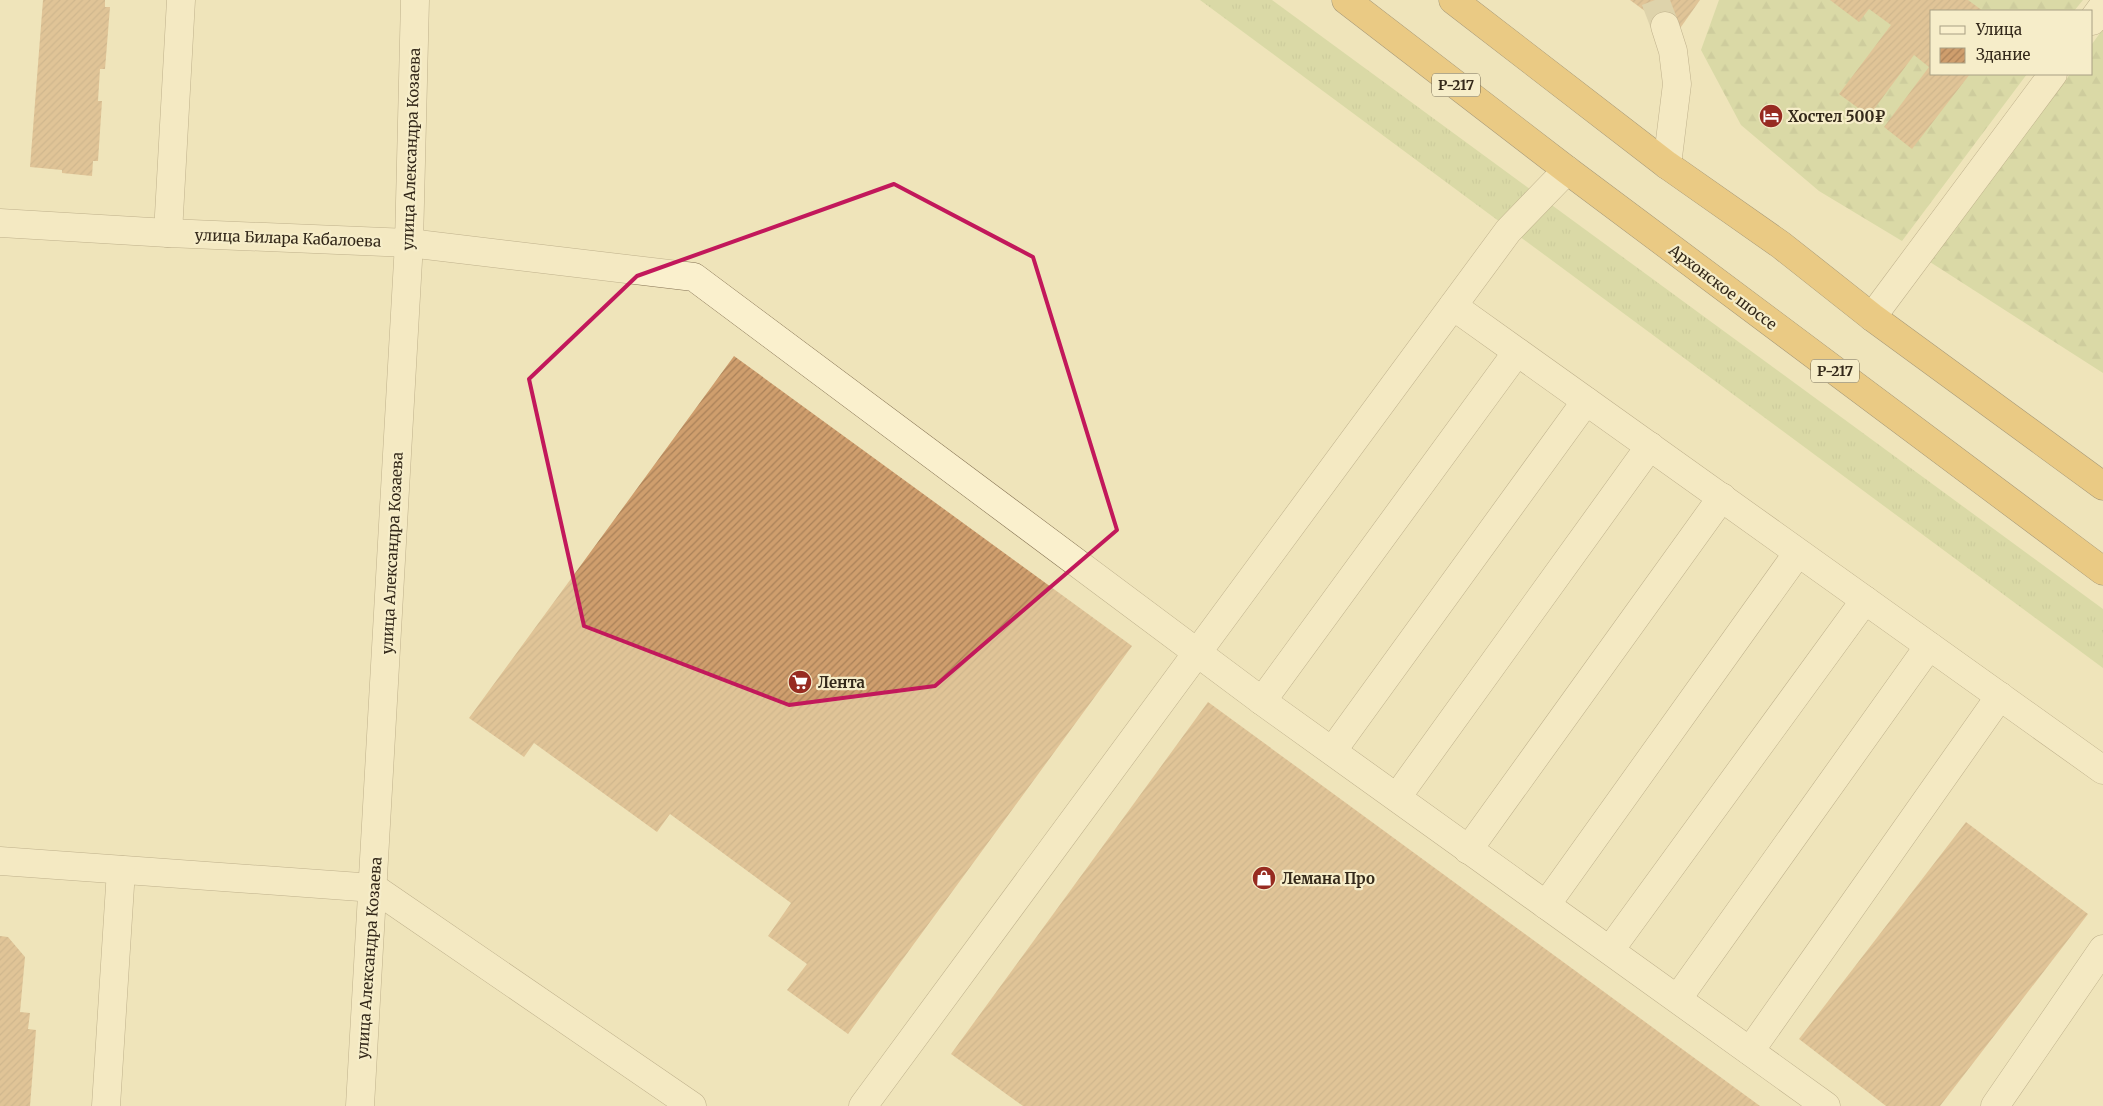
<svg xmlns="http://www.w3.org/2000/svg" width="2103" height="1106" font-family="Merriweather,serif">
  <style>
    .grass { fill: url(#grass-tufts) }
    .forest { fill: url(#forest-firs) }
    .building { fill: url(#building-hatch) }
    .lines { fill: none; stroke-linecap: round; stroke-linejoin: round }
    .minor-tunnel { stroke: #cabf9a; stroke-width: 28; stroke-dasharray: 28 14; stroke-linecap: butt }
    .minor-casing { stroke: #867354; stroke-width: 29 }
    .highway-casing { stroke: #534029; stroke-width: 29 }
    .minor { stroke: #faf0cd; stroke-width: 28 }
    .highway { stroke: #e5ac44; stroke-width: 28 }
    .marked { fill: none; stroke: #c2185b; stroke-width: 4; stroke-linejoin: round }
    .labels { text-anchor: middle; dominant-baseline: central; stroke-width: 4.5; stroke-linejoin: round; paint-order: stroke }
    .shield { fill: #f6edc9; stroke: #6e644e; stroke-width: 1 }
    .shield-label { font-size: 14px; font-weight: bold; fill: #34291a }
    .poi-label { font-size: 15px; font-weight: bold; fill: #34291a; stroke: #f6edc9; text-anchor: start }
    .street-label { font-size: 15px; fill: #34291a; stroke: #f6edc9 }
  </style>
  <defs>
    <pattern id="grass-tufts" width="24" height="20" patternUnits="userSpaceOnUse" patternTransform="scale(1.25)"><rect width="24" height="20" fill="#c0cd8e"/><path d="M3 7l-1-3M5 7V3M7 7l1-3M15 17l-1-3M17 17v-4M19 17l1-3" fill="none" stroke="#a6b07a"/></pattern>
    <pattern id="forest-firs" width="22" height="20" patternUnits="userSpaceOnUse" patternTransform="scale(1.25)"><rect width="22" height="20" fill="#c0cd8e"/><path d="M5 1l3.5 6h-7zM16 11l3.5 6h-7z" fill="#a6b07a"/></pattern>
    <pattern id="building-hatch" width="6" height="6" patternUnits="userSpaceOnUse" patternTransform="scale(1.25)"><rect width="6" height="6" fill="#cf9e6d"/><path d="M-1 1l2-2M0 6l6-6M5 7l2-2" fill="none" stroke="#a98159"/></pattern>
  </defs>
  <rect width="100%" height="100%" fill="#efe4ba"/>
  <path class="grass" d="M 1200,0 L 1272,0 L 2103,609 L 2103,668 Z"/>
  <g class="forest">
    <path d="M 1719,0 L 2083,0 L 2074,11 L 1932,11 L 1932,74 L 2027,74 L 1902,241 L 1819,191 L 1741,125 L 1701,50 Z"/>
    <path d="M 2103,29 L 2103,373 L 1930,262 L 2070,74 L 2092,74 L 2092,44 Z"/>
  </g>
  <g class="building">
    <path d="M 43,0 L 105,0 L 105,7 L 110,7 L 105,69 L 100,69 L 98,101 L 102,101 L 98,161 L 93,161 L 92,176 L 62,173 L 62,170 L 30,167 Z"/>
    <path d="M 1630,0 L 1700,0 L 1676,34 Z"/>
    <path d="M 1830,0 L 1968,0 L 1983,11 L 1932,11 L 1932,74 L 1970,74 L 1912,149 L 1884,127 L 1929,67 L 1914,55 L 1869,116 L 1839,94 L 1891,25 L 1869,9 L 1859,22 Z"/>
    <path d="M 734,356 L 1132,646 L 848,1034 L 787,990 L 807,964 L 768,936 L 791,903 L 670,814 L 657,832 L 534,743 L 524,757 L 469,718 Z"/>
    <path d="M 1208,702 L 1760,1106 L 1023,1106 L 951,1054 Z"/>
    <path d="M 1966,822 L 2088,914 L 1940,1106 L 1886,1106 L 1799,1039 Z"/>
    <path d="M 0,936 L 8,937 L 25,957 L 20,1012 L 30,1013 L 28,1029 L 36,1030 L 30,1106 L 0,1106 Z"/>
  </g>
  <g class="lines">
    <path class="minor-tunnel" d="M 1655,0 L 1665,26"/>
    <g class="minor-casing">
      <g id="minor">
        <path d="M 2092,21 L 2103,6"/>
        <path d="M 1665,26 L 1673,51 L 1677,84 L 1667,165"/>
        <path d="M 0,223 L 168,233 L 409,243 L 694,277 L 1262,701 L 1826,1106"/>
        <path d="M 168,233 L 181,0"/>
        <path d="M 1453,306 L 2103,770"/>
        <path d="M 1872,317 L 2053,74"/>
        <path d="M 1262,701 L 1517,352"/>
        <path d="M 1333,750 L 1586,401"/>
        <path d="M 1397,797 L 1650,446"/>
        <path d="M 1468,850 L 1722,497"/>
        <path d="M 0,861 L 374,888 L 692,1106"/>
        <path d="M 1546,905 L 1797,554"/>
        <path d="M 1610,950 L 1865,600"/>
        <path d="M 1678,998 L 1929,646"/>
        <path d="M 1750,1051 L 2000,696"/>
        <path d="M 106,1106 L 121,870"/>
        <path d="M 360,1106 L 409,243 L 415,0"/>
        <path d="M 863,1106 L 1508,231 L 1567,170"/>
        <path d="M 1995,1106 L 2103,949"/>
      </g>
    </g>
    <g class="highway-casing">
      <g id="highway">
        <path d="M 1346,0 L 1567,170 L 2103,571"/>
        <path d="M 1453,0 L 1667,165 L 1781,245 L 1872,317 L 2103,486"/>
      </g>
    </g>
    <use href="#minor" class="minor"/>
    <use href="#highway" class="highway"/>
  </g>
  <path d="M0 0H2103V1106H0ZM 894,184 L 1033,257 L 1117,530 L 935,686 L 789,705 L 584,626 L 529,379 L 637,276 Z" fill="#efe4ba" fill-opacity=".55" fill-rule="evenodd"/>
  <path class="marked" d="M 894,184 L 1033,257 L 1117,530 L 935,686 L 789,705 L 584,626 L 529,379 L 637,276 Z"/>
  <defs>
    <g id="hotel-disc" transform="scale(1.25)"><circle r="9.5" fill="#972b21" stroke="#f6edc9"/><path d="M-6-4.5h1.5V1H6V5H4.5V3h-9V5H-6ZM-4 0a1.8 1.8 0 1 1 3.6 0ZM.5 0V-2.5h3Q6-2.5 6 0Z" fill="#fff"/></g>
    <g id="supermarket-disc" transform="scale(1.25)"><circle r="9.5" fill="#972b21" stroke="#f6edc9"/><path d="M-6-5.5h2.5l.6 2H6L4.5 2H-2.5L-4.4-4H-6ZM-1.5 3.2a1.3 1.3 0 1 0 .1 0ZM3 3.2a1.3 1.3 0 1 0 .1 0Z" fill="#fff"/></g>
    <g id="shop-disc" transform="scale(1.25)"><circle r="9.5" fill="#972b21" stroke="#f6edc9"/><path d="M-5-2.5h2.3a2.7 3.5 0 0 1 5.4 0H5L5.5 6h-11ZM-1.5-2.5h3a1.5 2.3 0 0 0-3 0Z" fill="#fff"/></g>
  </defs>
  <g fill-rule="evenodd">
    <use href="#hotel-disc" x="1771" y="116"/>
    <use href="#supermarket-disc" x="800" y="682"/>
    <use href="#shop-disc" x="1264" y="878"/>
  </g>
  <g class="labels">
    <g class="shield">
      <rect x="1432" y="73.5" width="48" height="23" rx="4"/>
      <rect x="1811" y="359.5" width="48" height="23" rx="4"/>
    </g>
    <g class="shield-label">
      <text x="1456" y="85">Р-217</text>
      <text x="1835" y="371">Р-217</text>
    </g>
    <g class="poi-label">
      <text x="1788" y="116">Хостел 500₽</text>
      <text x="818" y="682">Лента</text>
      <text x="1282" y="878">Лемана Про</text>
    </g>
    <g class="street-label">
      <text transform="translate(411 149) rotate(-88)">улица Александра Козаева</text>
      <text transform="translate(288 238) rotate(2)">улица Билара Кабалоева</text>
      <text transform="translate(1723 287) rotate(37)">Архонское шоссе</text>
      <text transform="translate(392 553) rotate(-87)">улица Александра Козаева</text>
      <text transform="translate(369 958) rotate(-86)">улица Александра Козаева</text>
    </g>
  </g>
  <rect x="1930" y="10" width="162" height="65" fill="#f6edc9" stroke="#a89f83"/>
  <rect x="1940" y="26" width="25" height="8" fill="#faf0cd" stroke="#a89f83"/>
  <text x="1976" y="35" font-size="15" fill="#34291a">Улица</text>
  <rect x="1940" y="48" width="25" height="15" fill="url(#building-hatch)" stroke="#a89f83"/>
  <text x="1976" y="60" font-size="15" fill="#34291a">Здание</text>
</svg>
